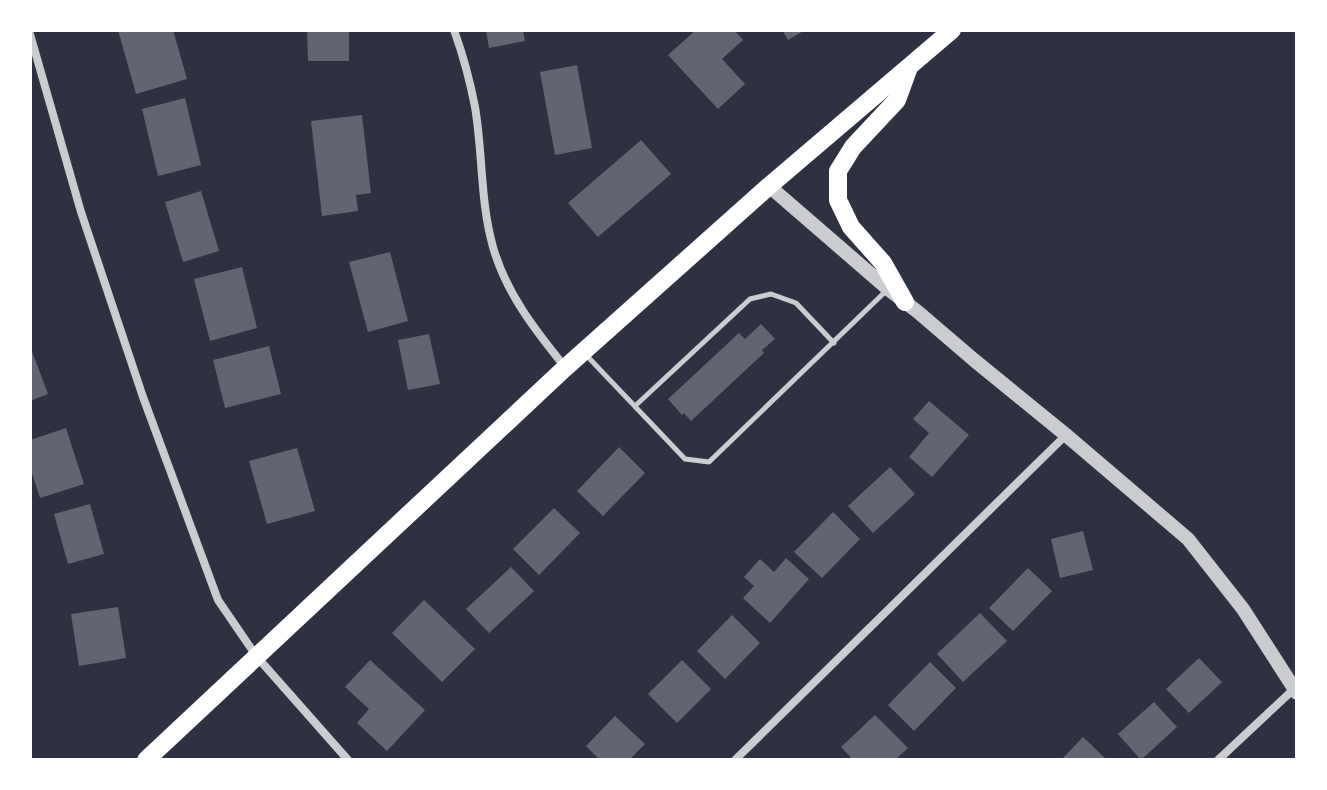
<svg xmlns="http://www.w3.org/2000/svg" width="1327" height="790" font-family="Raleway,sans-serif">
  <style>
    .building { fill: #626471 }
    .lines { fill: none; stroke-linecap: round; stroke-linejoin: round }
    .service { stroke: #caccd0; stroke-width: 5 }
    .minor { stroke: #caccd0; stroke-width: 8 }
    .tertiary { stroke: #caccd0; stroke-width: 14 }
    .primary { stroke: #fff; stroke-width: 18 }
  </style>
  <rect width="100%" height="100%" fill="#2d3142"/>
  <g class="building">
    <path d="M 118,30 L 173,30 L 187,79 L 136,94 Z"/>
    <path d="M 307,30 L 349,30 L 349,61 L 308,61 Z"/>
    <path d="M 486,30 L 523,30 L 525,41 L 489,48 Z"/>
    <path d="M 696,30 L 734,30 L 743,40 L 722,59 L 745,84 L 718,109 L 668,55 Z"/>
    <path d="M 782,30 L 805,30 L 788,40 Z"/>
    <path d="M 577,65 L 592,148 L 555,155 L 540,72 Z"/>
    <path d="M 185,98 L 201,165 L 158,176 L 142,109 Z"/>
    <path d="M 362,115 L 371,193 L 356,195 L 358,211 L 322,216 L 311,121 Z"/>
    <path d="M 641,140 L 671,174 L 598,237 L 568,203 Z"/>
    <path d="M 201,191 L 219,251 L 183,262 L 165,202 Z"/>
    <path d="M 390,252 L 408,321 L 368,332 L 349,262 Z"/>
    <path d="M 242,267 L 257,328 L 210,341 L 194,279 Z"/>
    <path d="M 761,324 L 775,339 L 762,350 L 764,353 L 691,421 L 684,413 L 682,415 L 668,399 L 739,333 L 745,339 Z"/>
    <path d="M 429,334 L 440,384 L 408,390 L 398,340 Z"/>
    <path d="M 30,346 L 48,394 L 30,401 Z"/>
    <path d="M 269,346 L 281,394 L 225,408 L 213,360 Z"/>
    <path d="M 929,401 L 969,435 L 932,477 L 909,457 L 929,433 L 913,419 Z"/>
    <path d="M 66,428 L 84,484 L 40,498 L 30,467 L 30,440 Z"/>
    <path d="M 619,447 L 645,473 L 603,516 L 577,491 Z"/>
    <path d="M 297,448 L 315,511 L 267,524 L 249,461 Z"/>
    <path d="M 890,467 L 915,494 L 873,533 L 848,506 Z"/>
    <path d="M 90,504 L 104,554 L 68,564 L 54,514 Z"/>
    <path d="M 554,508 L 580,533 L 539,575 L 513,549 Z"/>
    <path d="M 833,512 L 860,539 L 822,578 L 794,552 Z"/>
    <path d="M 1083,531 L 1093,570 L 1060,578 L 1051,539 Z"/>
    <path d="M 786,558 L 809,579 L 770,623 L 743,598 L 754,586 L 744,577 L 760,559 L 774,572 Z"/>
    <path d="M 511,567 L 534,591 L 489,633 L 466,609 Z"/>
    <path d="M 1028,568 L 1052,591 L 1013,631 L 989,608 Z"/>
    <path d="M 424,600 L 475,649 L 442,682 L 392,633 Z"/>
    <path d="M 118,607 L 126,658 L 79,666 L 71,614 Z"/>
    <path d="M 980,613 L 1007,641 L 963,682 L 937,654 Z"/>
    <path d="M 732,615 L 760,643 L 725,679 L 697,651 Z"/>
    <path d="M 1199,658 L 1222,682 L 1189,713 L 1166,689 Z"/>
    <path d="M 370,660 L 425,710 L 387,751 L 357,723 L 369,709 L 345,687 Z"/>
    <path d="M 682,660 L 711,689 L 677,723 L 648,694 Z"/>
    <path d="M 930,662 L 956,688 L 914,731 L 888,705 Z"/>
    <path d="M 1154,702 L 1177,727 L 1141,760 L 1118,734 Z"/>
    <path d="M 875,715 L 908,748 L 895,760 L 853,760 L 841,747 Z"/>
    <path d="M 615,716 L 645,744 L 629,760 L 600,760 L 586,746 Z"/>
    <path d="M 1083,737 L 1107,760 L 1061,760 Z"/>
  </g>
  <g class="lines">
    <g class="service">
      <path d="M 587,356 L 685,459 L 709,462 L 887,290"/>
      <path d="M 635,406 L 750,299 L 771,294 L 796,303 L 834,343"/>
    </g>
    <g class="minor">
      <path d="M 454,30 C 463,55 470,81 475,107 C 483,154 480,201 493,247 C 506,293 535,330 565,367"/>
      <path d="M 30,34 L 81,212 L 143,397 L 218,600 L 257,657 L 348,760"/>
      <path d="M 735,760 L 1066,435"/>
      <path d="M 1218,760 L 1295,688"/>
    </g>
    <path class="tertiary" d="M 769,186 L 888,289 L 918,312 L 974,360 L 1066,435 L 1188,539 L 1243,609 L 1297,693"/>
    <g class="primary">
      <path d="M 905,302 L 883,263 L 851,227 L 838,200 L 838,171 L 853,147 L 897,100 L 908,70"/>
      <path d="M 146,760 L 565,368 L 769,186 L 952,30"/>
    </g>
  </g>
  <rect width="1327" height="790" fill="none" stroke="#ffffff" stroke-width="64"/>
</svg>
